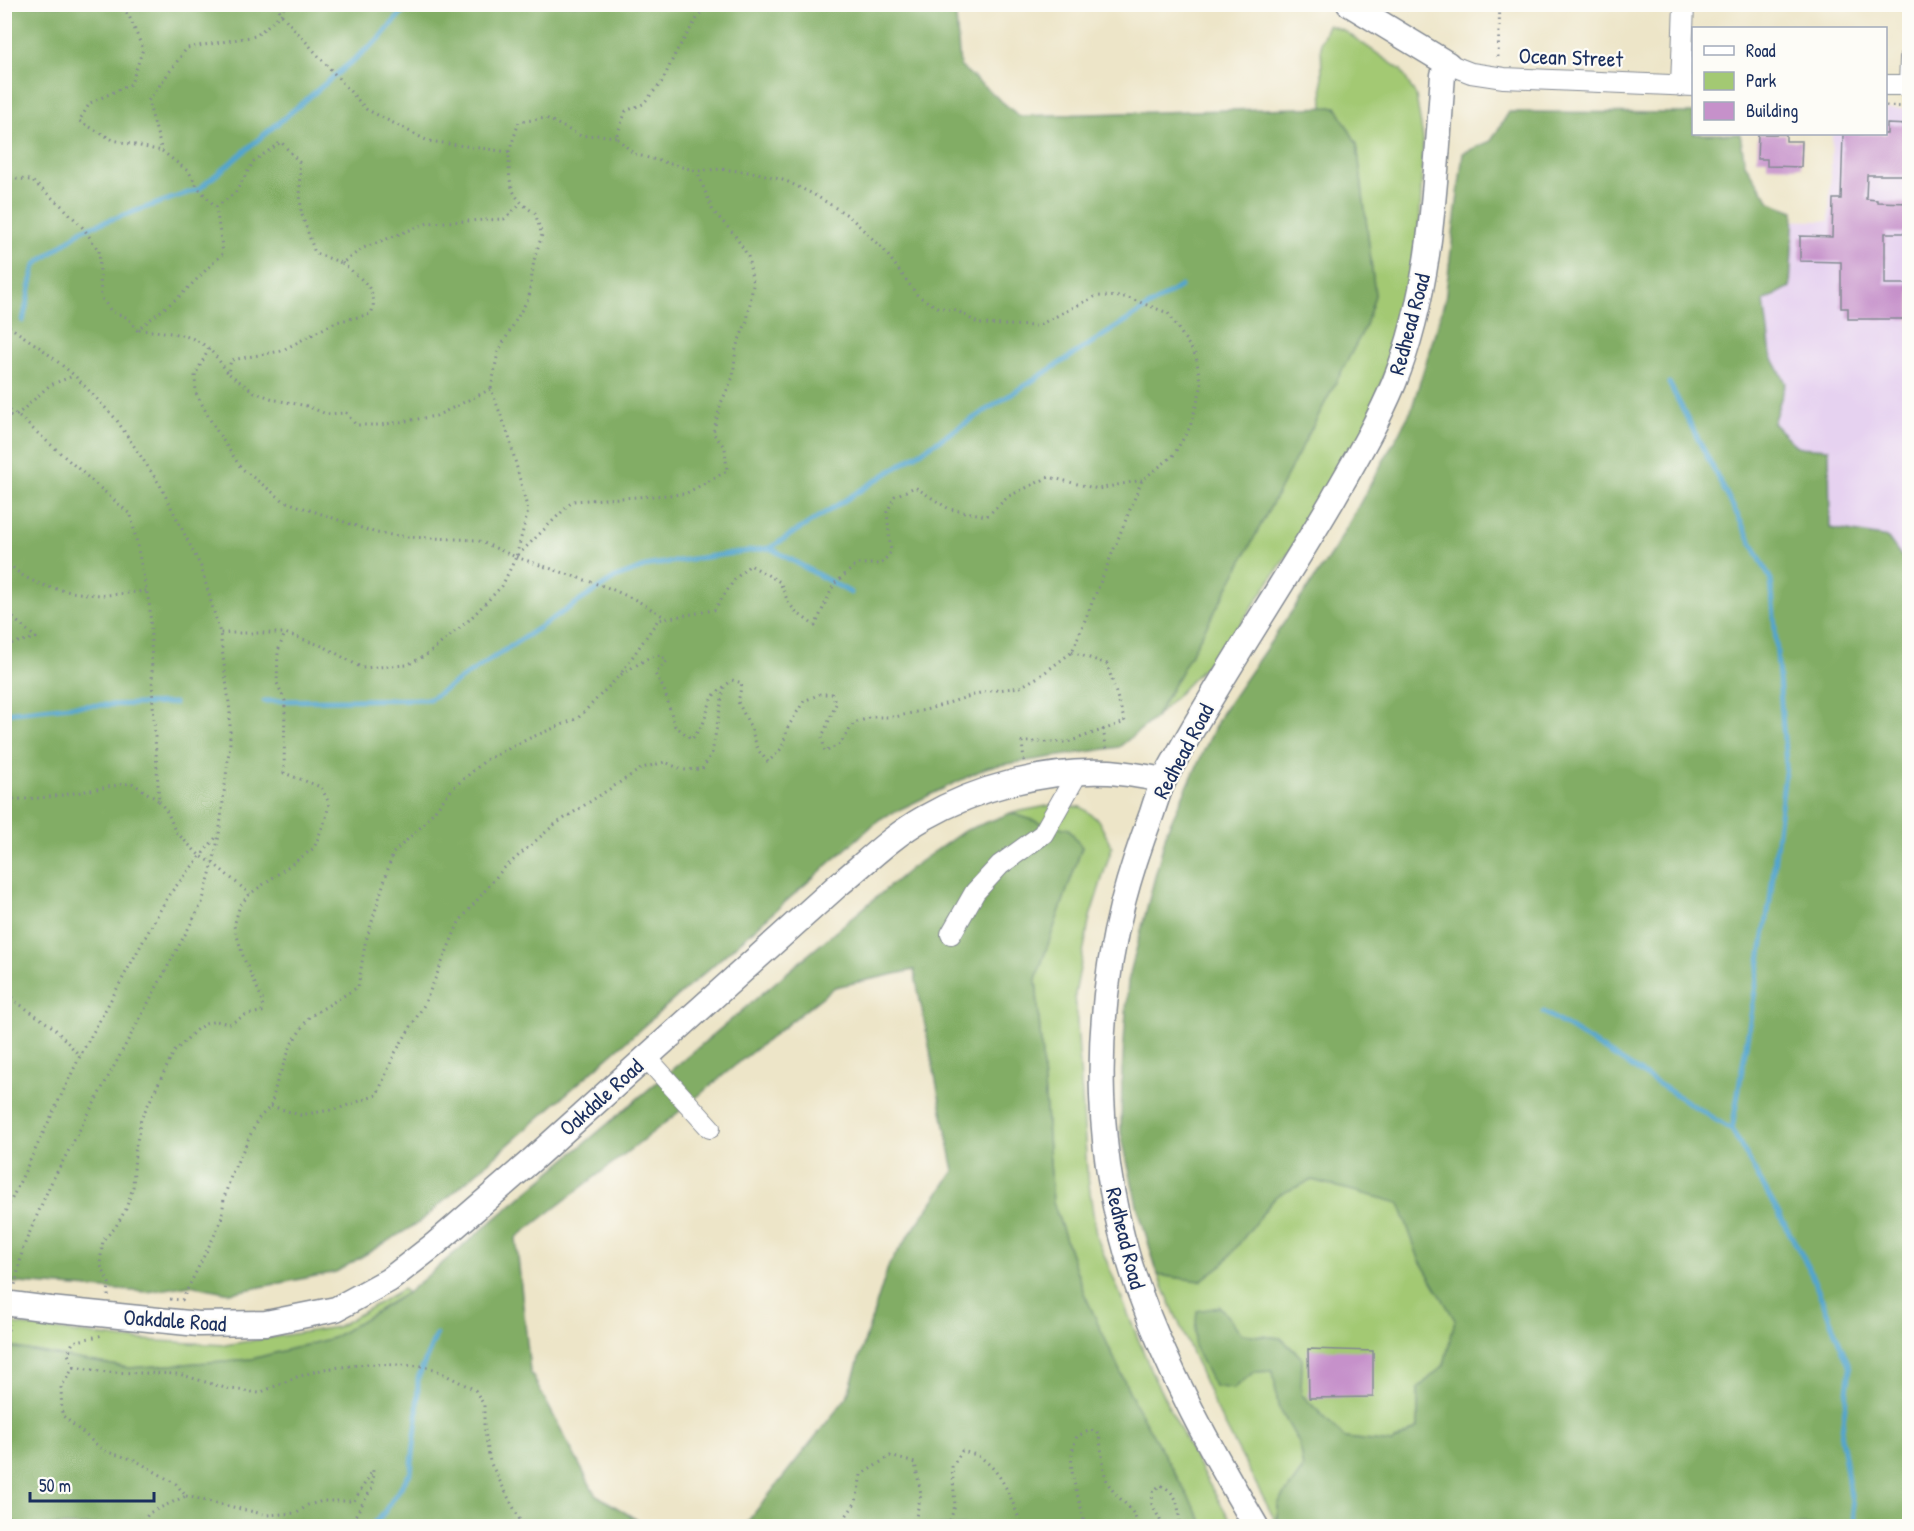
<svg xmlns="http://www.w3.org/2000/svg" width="1914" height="1531" font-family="'Patrick Hand',sans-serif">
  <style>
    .built { fill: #e6d2f0 }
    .green { fill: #a3c973; stroke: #5f7c68; stroke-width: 1.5 }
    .forest { fill: #82ad65; stroke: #4e6e62; stroke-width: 1.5 }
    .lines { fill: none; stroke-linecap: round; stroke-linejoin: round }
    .stream { stroke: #52a5cd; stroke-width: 5 }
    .building { fill: #c691ca }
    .minor-casing { stroke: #848a93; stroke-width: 22 }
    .major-casing { stroke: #848a93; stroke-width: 27 }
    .path { stroke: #848a93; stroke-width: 3; stroke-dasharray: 1.5 4.5; stroke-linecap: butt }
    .minor { stroke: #fff; stroke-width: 20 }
    .major { stroke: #fff; stroke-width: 24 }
    .major-bridge-casing { stroke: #848a93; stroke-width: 27; stroke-linecap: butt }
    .major-bridge { stroke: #fff; stroke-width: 24 }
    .labels { text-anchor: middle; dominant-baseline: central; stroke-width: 4.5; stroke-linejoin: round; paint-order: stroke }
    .street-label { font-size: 22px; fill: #1b2f5e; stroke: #fdfcf7 }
  </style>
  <rect width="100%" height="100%" fill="#fdfcf7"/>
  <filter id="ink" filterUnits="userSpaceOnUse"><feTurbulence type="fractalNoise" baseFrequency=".0167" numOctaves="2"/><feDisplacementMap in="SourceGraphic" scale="12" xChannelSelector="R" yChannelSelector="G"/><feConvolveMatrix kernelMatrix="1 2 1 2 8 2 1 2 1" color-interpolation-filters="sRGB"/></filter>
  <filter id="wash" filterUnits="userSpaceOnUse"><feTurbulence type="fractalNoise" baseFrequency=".008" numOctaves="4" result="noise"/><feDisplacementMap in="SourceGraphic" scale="24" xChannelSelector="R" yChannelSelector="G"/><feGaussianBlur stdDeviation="1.35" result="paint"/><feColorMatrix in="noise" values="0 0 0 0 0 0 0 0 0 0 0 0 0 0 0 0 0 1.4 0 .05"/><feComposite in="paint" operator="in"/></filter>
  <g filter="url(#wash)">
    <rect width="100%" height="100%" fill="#ede5c8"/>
    <path class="built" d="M 1886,109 L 1909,109 L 1909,833 L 1740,830 L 1749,220 L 1829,221 L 1832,134 L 1886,134 Z"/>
    <g class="green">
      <path d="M 1328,25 L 1343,30 L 1401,70 L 1416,96 L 1423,139 L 1420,220 L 1401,322 L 1368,425 L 1292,548 L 1230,640 L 1155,718 L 1224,595 L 1366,325 L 1375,295 L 1357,144 L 1336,107 L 1323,108 L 1321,42 Z"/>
      <path d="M 1052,805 L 1081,807 L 1098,820 L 1112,847 L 1090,917 L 1075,994 L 1087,1170 L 1096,1235 L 1154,1378 L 1203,1474 L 1234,1526 L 1205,1526 L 1135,1404 L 1084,1293 L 1053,1202 L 1036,979 L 1082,847 L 1038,822 L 1011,813 Z"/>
      <path d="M 1312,1180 L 1400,1203 L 1419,1259 L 1456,1320 L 1444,1365 L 1418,1388 L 1418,1428 L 1392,1443 L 1345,1438 L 1301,1394 L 1302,1358 L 1281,1338 L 1242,1334 L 1220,1307 L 1233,1389 L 1254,1372 L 1273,1371 L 1278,1406 L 1299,1443 L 1303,1469 L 1278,1504 L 1277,1524 L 1215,1406 L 1158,1275 L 1200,1281 L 1224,1263 L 1276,1196 Z"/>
      <path d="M 403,1289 L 407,1293 L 333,1338 L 252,1359 L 129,1368 L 5,1346 L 5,1323 L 126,1339 L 225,1345 L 337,1327 Z"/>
    </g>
    <g class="forest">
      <path d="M 4,5 L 955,5 L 960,66 L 1019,116 L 1336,107 L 1357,144 L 1375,295 L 1366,325 L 1224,595 L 1155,718 L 1119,747 L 988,767 L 880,819 L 420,1222 L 336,1272 L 230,1293 L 190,1285 L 148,1292 L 5,1282 Z"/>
      <path d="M 1509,112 L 1693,113 L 1694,134 L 1740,134 L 1745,164 L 1770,202 L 1794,211 L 1790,287 L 1764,301 L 1771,355 L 1786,383 L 1773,423 L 1797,447 L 1829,449 L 1830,528 L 1888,538 L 1909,567 L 1909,1526 L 1278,1526 L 1278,1504 L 1303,1469 L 1299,1443 L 1278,1406 L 1273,1371 L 1254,1372 L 1233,1389 L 1214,1386 L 1194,1346 L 1197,1311 L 1220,1307 L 1242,1334 L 1280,1338 L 1302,1358 L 1301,1394 L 1345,1438 L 1392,1443 L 1418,1428 L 1418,1388 L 1444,1365 L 1455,1320 L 1419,1259 L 1399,1203 L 1312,1180 L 1276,1196 L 1224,1263 L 1200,1281 L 1158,1275 L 1137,1205 L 1121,1133 L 1122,1073 L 1128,981 L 1167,830 L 1221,714 L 1334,550 L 1411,411 L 1445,300 L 1463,153 L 1491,141 Z"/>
      <path d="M 1011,813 L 1038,822 L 1069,829 L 1082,847 L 1036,979 L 1053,1202 L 1084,1293 L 1135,1404 L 1205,1526 L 744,1526 L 847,1397 L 889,1264 L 954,1171 L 914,970 L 835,987 L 743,1059 L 675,1115 L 516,1238 L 530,1371 L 595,1494 L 647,1526 L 5,1526 L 4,1346 L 129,1368 L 252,1359 L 333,1338 L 407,1293 L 911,868 L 964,831 Z"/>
    </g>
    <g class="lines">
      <g class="stream">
        <path d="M 23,321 L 35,265 L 84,229 L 199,189 L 380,38 L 409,4"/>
        <path d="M 1669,383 L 1771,580 L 1786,764 L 1770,900 L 1732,1130"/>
        <path d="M 770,548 L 851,593"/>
        <path d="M 264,701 L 430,699 L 615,578 L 650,565 L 770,548 L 1181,286"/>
        <path d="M 4,713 L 70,706 L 174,703"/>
        <path d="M 1544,1012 L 1732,1130 L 1808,1266 L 1850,1368 L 1841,1438 L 1856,1526"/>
        <path d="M 370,1526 L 381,1517 L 411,1472 L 417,1419 L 418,1378 L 436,1335"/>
      </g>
    </g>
    <g id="blocks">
      <g class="building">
        <path d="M 1887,124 L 1910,125 L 1910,175 L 1867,175 L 1866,199 L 1877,200 L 1877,202 L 1910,203 L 1910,233 L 1885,233 L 1885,284 L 1910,284 L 1910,319 L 1848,319 L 1848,308 L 1841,308 L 1841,262 L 1800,261 L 1800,236 L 1832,237 L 1833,199 L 1841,199 L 1843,134 L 1887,134 Z"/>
        <path d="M 1758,134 L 1786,134 L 1786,141 L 1802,141 L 1801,167 L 1767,166 L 1767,159 L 1757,159 Z"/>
        <path d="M 1308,1349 L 1373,1351 L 1373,1397 L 1309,1398 Z"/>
      </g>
    </g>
  </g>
  <g filter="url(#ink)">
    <use href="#blocks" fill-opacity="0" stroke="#848a93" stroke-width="1.5"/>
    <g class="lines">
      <g class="minor-casing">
        <g id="minor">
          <path d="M 1448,64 L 1471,73 L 1504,78 L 1694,86"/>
          <path d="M 1886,85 L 1910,85"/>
          <path d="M 1909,85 L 1910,58"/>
          <path d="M 1681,86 L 1684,4"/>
          <path d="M 951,934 L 975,892 L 1000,865 L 1043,834 L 1078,772"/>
          <path d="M 646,1057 L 710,1128"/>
        </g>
      </g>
      <g class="major-casing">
        <g id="major">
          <path d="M 50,1309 L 198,1324 L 266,1323 L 336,1309 L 389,1280 L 434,1245 L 532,1160 L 837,886 C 865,863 892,836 924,818 C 978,787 1047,769 1109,772 C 1127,773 1146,777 1164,780"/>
          <path d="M 1256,1526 C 1211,1450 1168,1372 1138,1288 C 1094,1165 1091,1028 1123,902 C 1131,871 1141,842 1152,813 C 1156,800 1160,787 1166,776 C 1217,682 1278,593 1332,501 C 1354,462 1377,424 1394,383 C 1433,286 1435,178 1443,75 L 1448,64 L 1349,4"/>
        </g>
      </g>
      <g class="path">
        <path d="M 118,4 L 129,16 L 143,49 L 131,84 L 90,103 L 79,121 L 113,140 L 162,151"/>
        <path d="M 277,4 L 281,14 L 366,109 L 428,141 L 509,152 C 509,182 508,196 535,213 L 542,235 L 534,260 L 529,297 L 498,352 L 491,389 L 509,437 L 528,511 L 516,557 L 573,501 L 685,494 L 727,471 L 725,448 L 713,433 L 721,403 L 733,377 L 736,347 L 747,321 L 753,285 L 748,256 L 734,234 L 713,211 L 697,171"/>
        <path d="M 1498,57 L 1500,4"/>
        <path d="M 1886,106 L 1910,107"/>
        <path d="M 509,152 L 519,122 L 546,118 L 581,136 L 599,135 L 616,137"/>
        <path d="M 4,178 L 31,180 L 63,207 L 84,229 L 99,251 L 101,297 L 111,311 L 128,318 L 137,330 L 181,295 L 223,253 L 216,207 L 198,188 L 189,172 L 162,151 L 148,101 L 187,48 L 256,36 L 281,14 L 285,4"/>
        <path d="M 216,207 L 235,193 L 254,161 L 281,142 L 299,162 L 301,212 L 315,253 L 342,263 L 363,248 L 428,223 L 504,219 L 521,204"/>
        <path d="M 342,263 C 359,278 381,289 371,314 L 336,322 L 281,351 L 231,360 L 228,373 L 254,392 L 276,400 L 307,406 L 326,414 L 346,413 L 356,425 L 381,425 L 436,416 L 491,389"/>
        <path d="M 4,323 L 42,349 L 74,375 L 116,419 L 160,485 L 201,567 L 220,633 L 230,711 L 230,743 L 219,835 L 213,863 L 202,903 L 50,1185 L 23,1248 L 15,1285"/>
        <path d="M 139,330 C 163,332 192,332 210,350 C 217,357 222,365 228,373"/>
        <path d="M 209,349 L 195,375 L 196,393 L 213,425 L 241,468 L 284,501 L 376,533 L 408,537 L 477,540 L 516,557 L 502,586 L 468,621 L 428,654 L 407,665 L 362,668 L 325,647 L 285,633 L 220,633"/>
        <path d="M 4,407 L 17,415 L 131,515 L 150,608 L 153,704 L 159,801 L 132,783 C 89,789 48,801 4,799"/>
        <path d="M 4,416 L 17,415 L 50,385 L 73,376"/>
        <path d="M 4,489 L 7,506 L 4,523"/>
        <path d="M 4,552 C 13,586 73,594 103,595 C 117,595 132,592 146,591"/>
        <path d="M 516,557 L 609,588 L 638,601 L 666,618"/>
        <path d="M 4,610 L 36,638 L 4,645"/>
        <path d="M 622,672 L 658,620 L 714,610 L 735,579 L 750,565 L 780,582 L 788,602 L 796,612 L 815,626 L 834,584 L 857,564 L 881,564 L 891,552 L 887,512 L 895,496 L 915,487 L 949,509 L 987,516 L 1009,496 L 1049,477 L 1098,489 L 1142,480"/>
        <path d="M 1103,729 L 1107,752"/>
        <path d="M 1024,761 L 1022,742 L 1068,742 L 1125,722 L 1107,664 L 1072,652"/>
        <path d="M 159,801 L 168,813 L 175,831 L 199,855 L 213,863 L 250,894"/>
        <path d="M 4,981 L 15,1001 L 54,1028 L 80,1056"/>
        <path d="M 271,1106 L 300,1115 L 337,1109 L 377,1095 L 395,1053 L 424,1005 L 459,922 L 502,870 L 554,825 L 642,768 L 665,762 L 683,770 L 702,769 L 712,753 L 724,687"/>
        <path d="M 4,1215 L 80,1056 L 168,896 L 217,836"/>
        <path d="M 108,1296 L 109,1283 L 100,1264 L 103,1240 L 115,1228 L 126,1209 L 133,1187 L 135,1152 L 141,1119 L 174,1052 L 197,1029 L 205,1024 L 216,1021 L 230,1024 L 247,1014 L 262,1012 L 263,1001 L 244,959 L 234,926 L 240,905 L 250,894 L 314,848 L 326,818 L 329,803 L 321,787 L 284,773 L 285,701 L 277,683 L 278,651 L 285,633"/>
        <path d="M 170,1299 L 182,1300 L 215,1234 L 222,1217 L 224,1198 L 232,1173 L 258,1119 L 271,1106 L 277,1081 L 292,1043 L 309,1017 L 358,987 L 365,944 L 393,853 L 423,825 L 453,788 L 486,760 L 530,738 L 578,718 L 620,675 L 650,657 L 660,655 L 667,661 L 655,674 L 664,689 L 675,726 L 692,739 L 703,724 L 712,697 L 732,680 L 742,683 L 738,702 L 751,728 L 758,750 L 768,762 L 782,748 L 788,727 L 804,701 L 820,694 L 832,694 L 836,704 L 822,737 L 825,752 L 840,744 L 854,723 L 872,717 L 895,717 L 929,709 L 983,692 L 1020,687 L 1040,676 L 1072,652 L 1142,480 L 1173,456 L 1190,427 L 1201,388 L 1196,356 L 1168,313 L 1126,297 L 1096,296 L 1037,326 L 979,324 L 958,311 L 937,307 L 918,296 L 884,250 L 849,216 L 813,194 L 786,181 L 758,173 L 720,169 L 697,171 L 634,154 L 616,137 L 626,111 L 643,104 L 662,82 L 676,52 L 706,4"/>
        <path d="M 4,1354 L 9,1324"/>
        <path d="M 74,1367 L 106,1372 L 179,1374 L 225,1388 L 259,1393 L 297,1377 L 324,1369 L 367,1364 L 423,1366 L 434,1369 L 475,1390 L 484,1405 L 484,1425 L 490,1462 L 523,1526"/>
        <path d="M 74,1367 L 61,1387 L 62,1415 L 104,1451 L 135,1460 L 176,1484 L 186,1496 L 149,1513 L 141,1525 L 142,1526"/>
        <path d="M 74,1367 L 68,1354 L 73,1342 L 103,1335"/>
        <path d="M 4,1486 L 9,1526"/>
        <path d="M 186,1496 L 267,1515 L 297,1513 L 308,1505 L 323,1501 L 354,1501 L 373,1470 L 372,1488 L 352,1521 L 352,1526"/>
        <path d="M 842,1526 L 844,1519 L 856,1502 L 861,1475 L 890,1456 L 915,1463 L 921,1494 L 914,1526"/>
        <path d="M 948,1526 L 955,1506 L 952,1467 L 962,1451 C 968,1453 976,1454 980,1457 C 1004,1473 1012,1502 1022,1526"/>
        <path d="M 1085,1526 C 1080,1493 1063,1470 1077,1436 L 1091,1430 L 1098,1433 C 1102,1447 1102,1461 1105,1475 C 1109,1491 1121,1498 1131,1510 C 1134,1514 1137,1521 1140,1526"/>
        <path d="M 1163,1526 L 1152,1504 L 1153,1492 L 1160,1485 C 1180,1494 1178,1507 1180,1526"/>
      </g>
      <use href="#minor" class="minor"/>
      <use href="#major" class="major"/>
      <g class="major-bridge-casing">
        <path id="major-bridge" d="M 4,1303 L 50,1309"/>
      </g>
      <use href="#major-bridge" class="major-bridge"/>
    </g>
  </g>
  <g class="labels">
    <g class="street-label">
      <text transform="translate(1571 57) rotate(2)">Ocean Street</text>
      <text transform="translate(1409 324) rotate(-75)">Redhead Road</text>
      <text transform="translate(1183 751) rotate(-62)">Redhead Road</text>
      <text transform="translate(601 1097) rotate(-42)">Oakdale Road</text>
      <text transform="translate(1126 1238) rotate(76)">Redhead Road</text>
      <text transform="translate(175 1320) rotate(4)">Oakdale Road</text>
    </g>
  </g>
  <rect width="1914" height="1531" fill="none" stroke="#fdfcf7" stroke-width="24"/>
  <rect x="1692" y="27" width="195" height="108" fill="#fdfcf7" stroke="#a3aaba" stroke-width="1.5"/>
  <rect x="1704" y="46" width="30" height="9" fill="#ffffff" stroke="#a3aaba" stroke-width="1.5"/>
  <text x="1746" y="57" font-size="18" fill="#1b2f5e">Road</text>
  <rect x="1704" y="72" width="30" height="18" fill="#a3c973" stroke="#a3aaba" stroke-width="1.5"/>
  <text x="1746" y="87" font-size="18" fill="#1b2f5e">Park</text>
  <rect x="1704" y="102" width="30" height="18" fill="#c691ca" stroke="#a3aaba" stroke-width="1.5"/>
  <text x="1746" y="117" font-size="18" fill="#1b2f5e">Building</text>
  <path d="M30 1492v9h124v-9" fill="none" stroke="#1b2f5e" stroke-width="3"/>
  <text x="39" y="1492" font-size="18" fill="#1b2f5e" stroke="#fdfcf7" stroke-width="4.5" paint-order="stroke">50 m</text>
</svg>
